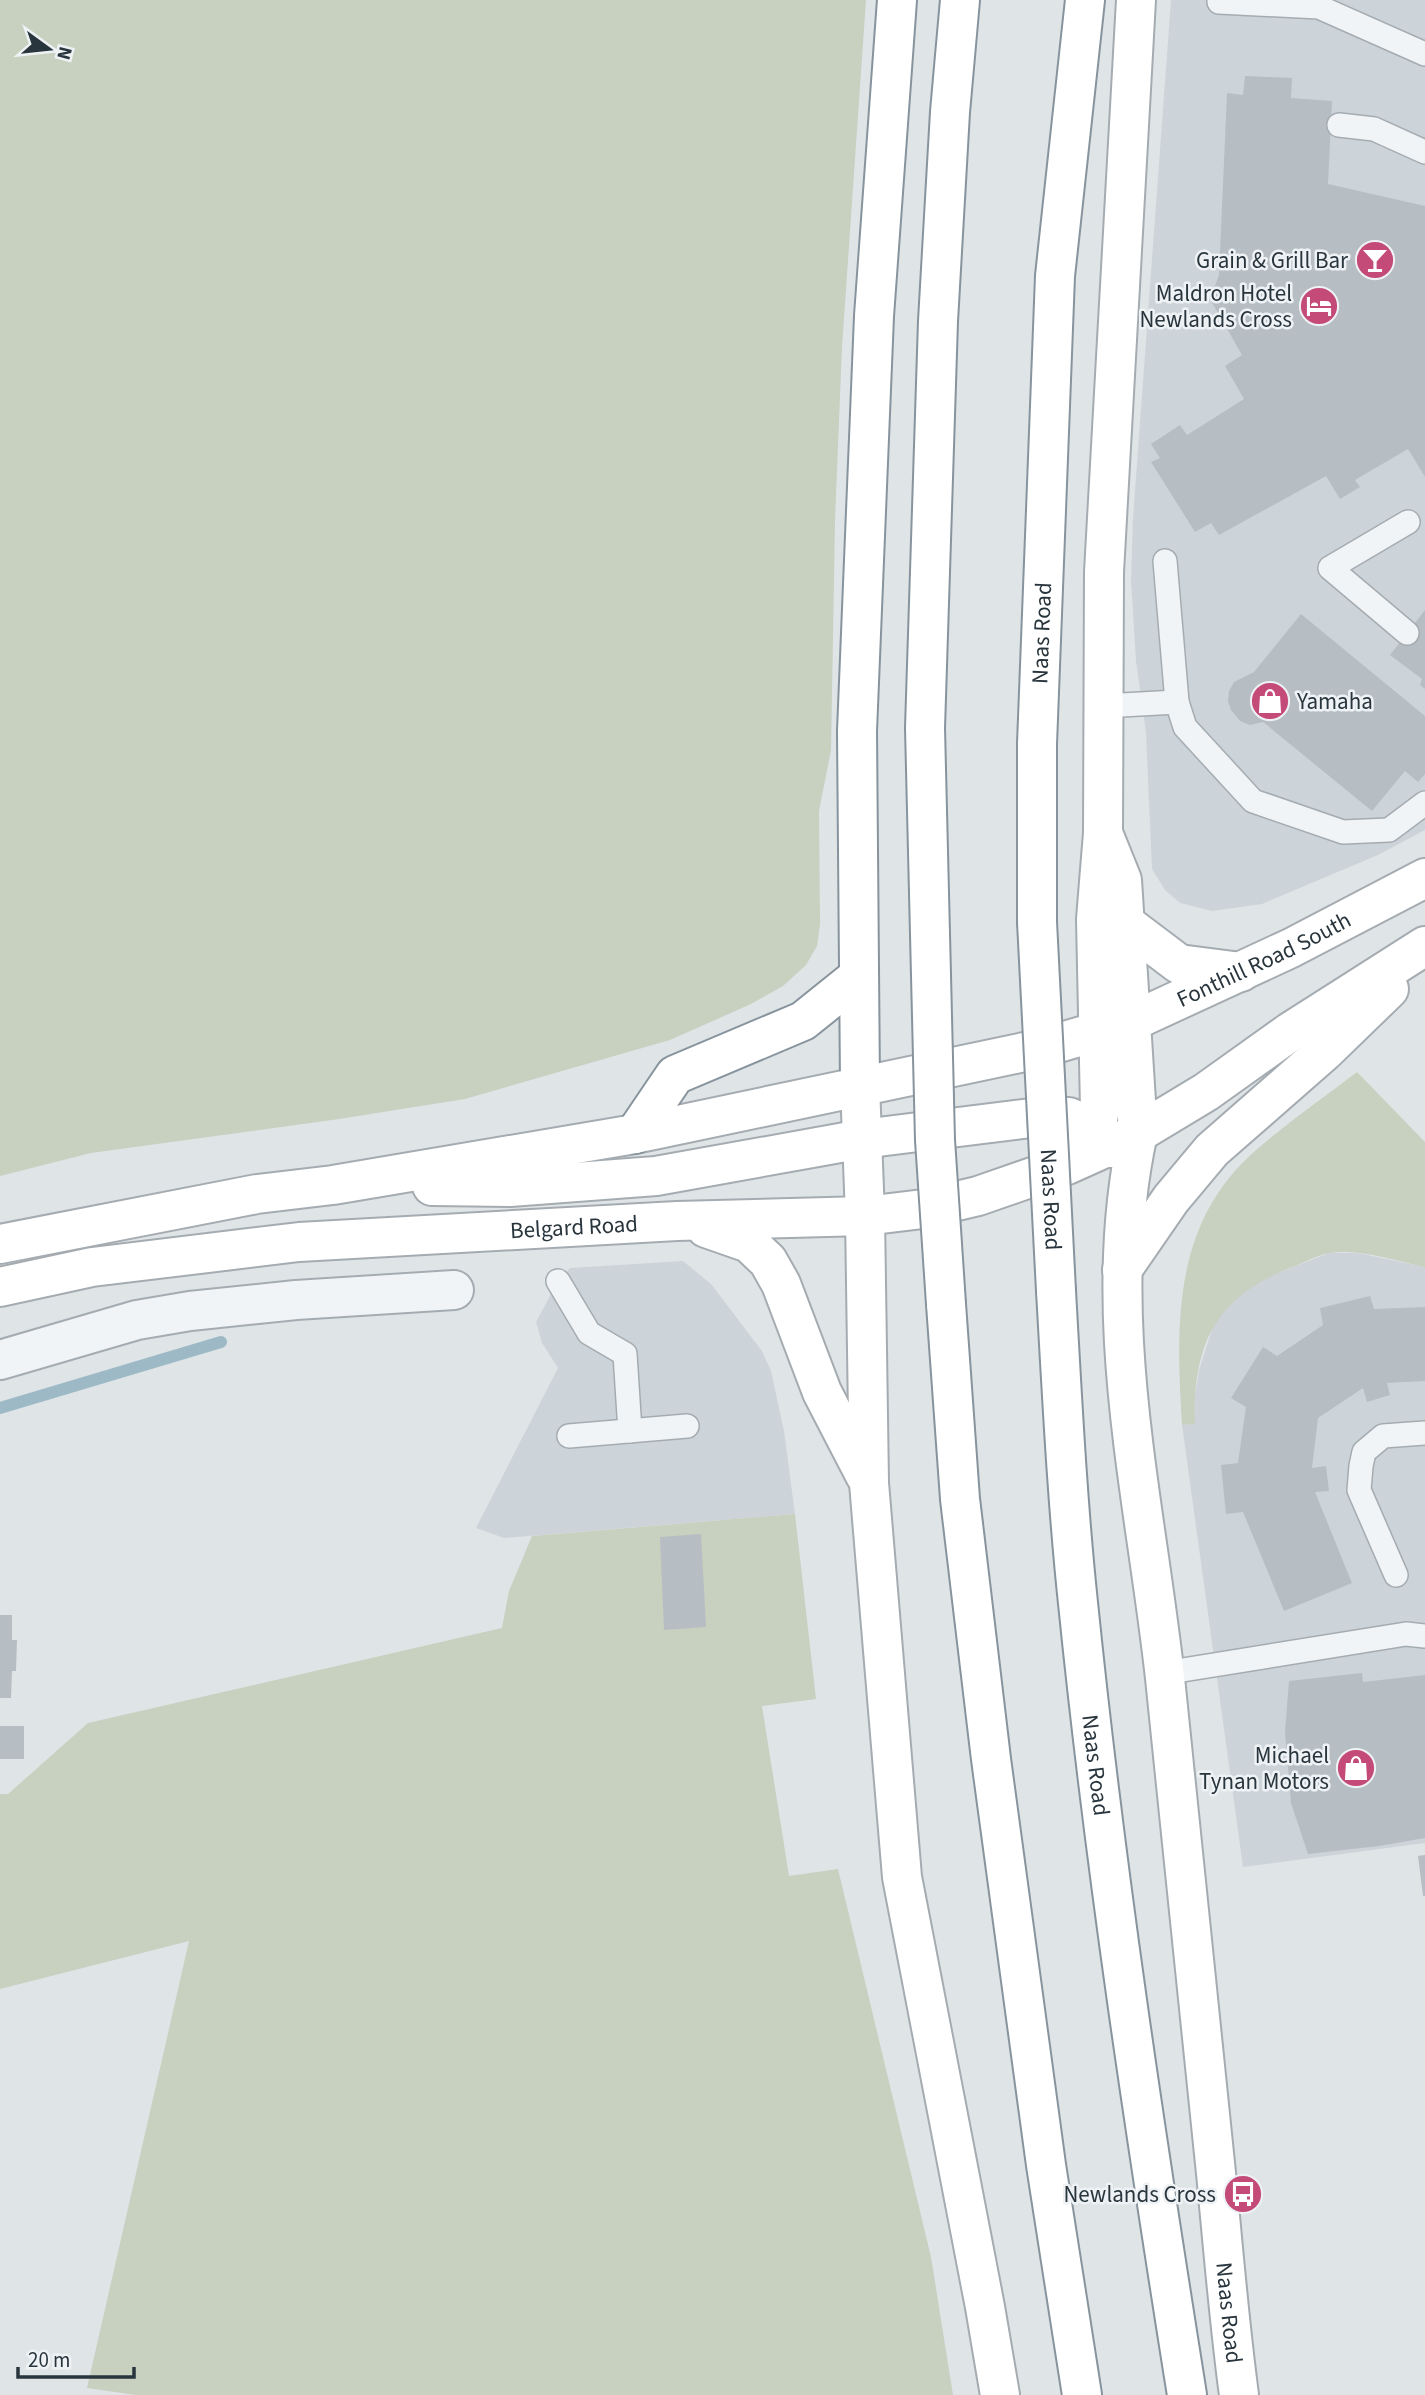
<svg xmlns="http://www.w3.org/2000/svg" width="1425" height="2395" font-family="'Source Sans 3',sans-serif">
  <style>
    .built { fill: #cdd4d9 }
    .green { fill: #c8d0c0 }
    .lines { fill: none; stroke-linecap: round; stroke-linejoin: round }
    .stream { stroke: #9cb9c5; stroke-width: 12 }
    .building { fill: #b6bec3 }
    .service-casing { stroke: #a5acb1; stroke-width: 26 }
    .minor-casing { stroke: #a5acb1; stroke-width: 42 }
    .secondary-casing { stroke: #a5acb1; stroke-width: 42 }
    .trunk-casing { stroke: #87949d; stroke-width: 42 }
    .service { stroke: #f1f4f6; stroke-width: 23 }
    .minor { stroke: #f1f4f6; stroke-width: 38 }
    .secondary { stroke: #fff; stroke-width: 38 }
    .trunk { stroke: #fff; stroke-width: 38 }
    .trunk-bridge-casing { stroke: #87949d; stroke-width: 42; stroke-linecap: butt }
    .trunk-bridge { stroke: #fff; stroke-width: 38 }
    .labels { text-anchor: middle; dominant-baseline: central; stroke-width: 5; stroke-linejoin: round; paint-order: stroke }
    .poi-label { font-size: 23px; fill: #29353d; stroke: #eef2f5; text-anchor: end }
    .street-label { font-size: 23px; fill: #29353d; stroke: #eef2f5 }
  </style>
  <rect width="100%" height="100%" fill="#dfe4e7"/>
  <g class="built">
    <path d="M 1171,0 L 1425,0 L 1425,830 L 1378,855 L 1262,904 L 1212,911 L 1180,903 L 1165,890 L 1152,869 L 1146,733 L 1136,661 L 1131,580 L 1133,518 Z"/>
    <path d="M 1329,1253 L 1358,1253 L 1425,1267 L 1425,1843 L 1243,1867 L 1182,1425 L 1195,1424 L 1195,1396 L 1199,1370 L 1214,1323 L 1232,1301 L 1263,1279 Z"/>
    <path d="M 683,1261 L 711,1284 L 762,1351 L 771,1371 L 784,1431 L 795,1514 L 504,1538 L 476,1528 L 558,1368 L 542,1343 L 536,1322 L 558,1281 L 570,1268 Z"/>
  </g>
  <g class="green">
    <path d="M 0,0 L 866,0 L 842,347 L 835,520 L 831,750 L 819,811 L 820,924 L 817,946 L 806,965 L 783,986 L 751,1004 L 670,1040 L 465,1099 L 339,1119 L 91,1153 L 0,1176 Z"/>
    <path d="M 1357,1072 L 1425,1142 L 1425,1267 C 1395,1261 1361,1248 1330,1253 C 1317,1255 1302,1264 1290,1268 C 1214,1298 1193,1345 1195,1424 L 1182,1425 C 1176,1325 1172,1224 1255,1151 C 1287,1123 1323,1098 1357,1072 Z"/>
    <path d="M 795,1514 L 816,1699 L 762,1706 L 789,1876 L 838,1869 L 931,2257 L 953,2395 L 136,2395 L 87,2388 L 189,1941 L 0,1989 L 0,1794 L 8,1794 L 88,1723 L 502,1628 L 509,1591 L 532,1536 Z"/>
  </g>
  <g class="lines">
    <path class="stream" d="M 0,1408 L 221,1342"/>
  </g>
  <g class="building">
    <path d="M 1245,76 L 1292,78 L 1291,98 L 1332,101 L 1328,184 L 1425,206 L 1425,477 L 1408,449 L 1355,480 L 1360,487 L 1340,499 L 1326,476 L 1219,535 L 1211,523 L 1195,532 L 1151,462 L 1160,458 L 1151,444 L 1180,425 L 1187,435 L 1244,399 L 1225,366 L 1242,355 L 1210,299 L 1219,275 L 1227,93 L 1243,95 Z"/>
    <path d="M 1425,610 L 1425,689 L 1420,685 L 1422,679 L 1390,655 Z"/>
    <path d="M 1301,614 L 1425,716 L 1425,774 L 1418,782 L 1405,771 L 1372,811 L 1263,722 L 1250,725 L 1240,721 L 1231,710 L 1228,701 L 1229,691 L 1234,682 L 1254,672 Z"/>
    <path d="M 1370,1296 L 1374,1309 L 1425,1307 L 1425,1381 L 1387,1383 L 1390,1395 L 1367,1402 L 1363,1388 L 1318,1418 L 1312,1468 L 1326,1466 L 1329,1491 L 1315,1492 L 1352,1583 L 1284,1611 L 1243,1512 L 1226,1514 L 1221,1465 L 1238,1463 L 1246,1407 L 1231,1398 L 1263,1347 L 1277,1356 L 1323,1325 L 1320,1308 Z"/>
    <path d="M 701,1534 L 706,1627 L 664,1630 L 660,1537 Z"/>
    <path d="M 0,1615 L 12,1615 L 12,1640 L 17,1640 L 16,1671 L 12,1671 L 11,1698 L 0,1698 Z"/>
    <path d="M 1362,1673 L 1363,1682 L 1425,1675 L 1425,1838 L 1379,1846 L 1308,1854 L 1291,1803 L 1285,1732 L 1289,1681 Z"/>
    <rect x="0" y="1726" width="24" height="33"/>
    <path d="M 1425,1855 L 1425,1896 L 1423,1896 L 1418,1856 Z"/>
  </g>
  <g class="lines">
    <g class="service-casing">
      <g id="service">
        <path d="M 1219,2 L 1319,7 L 1425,54"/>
        <path d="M 1339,125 L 1374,129 L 1425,152"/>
        <path d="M 1165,561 L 1177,702 L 1185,727 L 1253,801 L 1343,832 L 1389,830 L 1425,803"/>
        <path d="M 1407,633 L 1330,568 L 1408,522"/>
        <path d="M 1103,706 L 1177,702"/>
        <path d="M 558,1281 L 589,1333 L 625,1354 L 630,1431"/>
        <path d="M 569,1436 L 687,1426"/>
        <path d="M 1396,1575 L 1359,1490 L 1361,1466 L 1364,1452 L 1383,1436 L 1425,1433"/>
        <path d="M 1164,1673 L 1406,1634 L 1425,1636"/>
      </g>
    </g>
    <g class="minor-casing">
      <path id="minor" d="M 0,1360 L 137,1320 L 190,1311 L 296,1300 L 454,1290"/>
    </g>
    <g class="secondary-casing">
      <g id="secondary">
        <path id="s1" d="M 1103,833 L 1122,880 L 1138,1133 C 1098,1314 1145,1497 1165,1678 C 1182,1843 1199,2008 1216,2173 C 1223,2247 1229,2321 1239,2395"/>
        <path d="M 1126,924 L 1179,964 L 1241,972"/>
        <path d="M 860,1085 L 865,1216 L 869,1483 L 902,1877 L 985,2307 L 1000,2395"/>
        <path d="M 1069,1163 L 1096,1129 L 1100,1109 L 1096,919 L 1103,833 L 1104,572 L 1136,0"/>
        <path d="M 432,1186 L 510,1187 L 656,1176 L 862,1139 L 1039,1117 L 1069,1117 L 1096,1129 L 1112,1148"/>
        <path d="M 706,1228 L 749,1243 L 768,1261 L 781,1284 L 822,1392 L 865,1475"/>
        <path id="s2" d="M 0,1244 L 257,1194 L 333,1185 L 635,1134 L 1034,1050 L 1133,1021 L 1291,948 L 1425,878"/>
        <path d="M 1122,1270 L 1171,1199 L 1212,1150 L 1324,1052 L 1389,989"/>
        <path id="s3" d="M 0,1287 L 92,1267 L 299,1242 L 677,1221 L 865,1216 L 923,1209 L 978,1196 L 1067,1165 L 1138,1133 L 1206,1092 L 1290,1032 L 1425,946"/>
      </g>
    </g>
    <g class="trunk-casing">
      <g id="trunk">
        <path id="s4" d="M 1037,922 L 1037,744 L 1055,276 L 1085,0"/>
        <path d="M 930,934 L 925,728 L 938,321 L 950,112 L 960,0"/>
        <path d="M 860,1085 L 857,731 L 874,316 L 897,0"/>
        <path d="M 635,1134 L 675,1075 L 803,1021 L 859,976"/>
        <path id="s5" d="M 1056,1291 C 1062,1395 1067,1499 1078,1603 C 1105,1868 1145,2132 1187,2395"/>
        <path d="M 946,1304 L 960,1499 L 991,1759 L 1046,2165 L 1082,2395"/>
      </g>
    </g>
    <use href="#service" class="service"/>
    <use href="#minor" class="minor"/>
    <use href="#secondary" class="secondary"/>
    <use href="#trunk" class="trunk"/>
    <g class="trunk-bridge-casing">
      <g id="trunk-bridge">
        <path id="s6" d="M 1037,922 L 1056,1291"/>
        <path d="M 930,934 L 935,1140 L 946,1304"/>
      </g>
    </g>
    <use href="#trunk-bridge" class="trunk-bridge"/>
  </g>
  <defs>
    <g id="bar-disc" transform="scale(2.0125)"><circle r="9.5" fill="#c44b78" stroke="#eef2f5"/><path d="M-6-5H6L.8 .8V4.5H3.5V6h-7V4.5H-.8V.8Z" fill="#fff"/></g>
    <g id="hotel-disc" transform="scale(2.0125)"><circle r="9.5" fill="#c44b78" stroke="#eef2f5"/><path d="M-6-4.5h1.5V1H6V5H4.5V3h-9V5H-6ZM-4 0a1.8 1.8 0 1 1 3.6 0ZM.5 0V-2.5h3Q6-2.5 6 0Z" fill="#fff"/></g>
    <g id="shop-disc" transform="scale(2.0125)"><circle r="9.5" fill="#c44b78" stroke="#eef2f5"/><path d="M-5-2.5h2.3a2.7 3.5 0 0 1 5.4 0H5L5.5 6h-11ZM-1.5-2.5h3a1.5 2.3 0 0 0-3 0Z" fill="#fff"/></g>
    <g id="bus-disc" transform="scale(2.0125)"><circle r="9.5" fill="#c44b78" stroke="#eef2f5"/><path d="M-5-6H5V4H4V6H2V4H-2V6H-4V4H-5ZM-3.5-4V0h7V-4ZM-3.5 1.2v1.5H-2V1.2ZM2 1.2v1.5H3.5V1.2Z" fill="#fff"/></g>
  </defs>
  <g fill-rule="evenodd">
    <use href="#bar-disc" x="1375" y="260"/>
    <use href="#hotel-disc" x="1319" y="306"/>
    <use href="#shop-disc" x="1270" y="701"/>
    <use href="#shop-disc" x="1356" y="1768"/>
    <use href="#bus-disc" x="1243" y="2194"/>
  </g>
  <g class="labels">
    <g class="poi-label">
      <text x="1348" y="260">Grain &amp; Grill Bar</text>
      <text x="1292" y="293">Maldron Hotel<tspan x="1292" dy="26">Newlands Cross</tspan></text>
      <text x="1297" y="701" text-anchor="start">Yamaha</text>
      <text x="1329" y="1755">Michael<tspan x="1329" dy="26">Tynan Motors</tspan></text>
      <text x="1216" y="2194">Newlands Cross</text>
    </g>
    <g class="street-label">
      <text stroke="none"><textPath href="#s4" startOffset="289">Naas Road</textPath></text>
      <text stroke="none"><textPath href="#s2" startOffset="1300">Fonthill Road South</textPath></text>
      <text stroke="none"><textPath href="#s6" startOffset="278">Naas Road</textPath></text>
      <text stroke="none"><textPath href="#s3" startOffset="578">Belgard Road</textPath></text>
      <text stroke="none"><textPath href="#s5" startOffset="476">Naas Road</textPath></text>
      <text stroke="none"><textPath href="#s1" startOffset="1491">Naas Road</textPath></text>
    </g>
  </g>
  <g transform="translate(49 49) rotate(105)" stroke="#eef2f5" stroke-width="5" paint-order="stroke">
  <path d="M0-5L12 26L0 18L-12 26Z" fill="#29353d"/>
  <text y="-10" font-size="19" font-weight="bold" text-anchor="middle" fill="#29353d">N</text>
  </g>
  <path d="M18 2367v10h116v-10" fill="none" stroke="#29353d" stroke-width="3.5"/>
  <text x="28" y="2367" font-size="21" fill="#29353d" stroke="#eef2f5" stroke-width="5" paint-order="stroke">20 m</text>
</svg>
